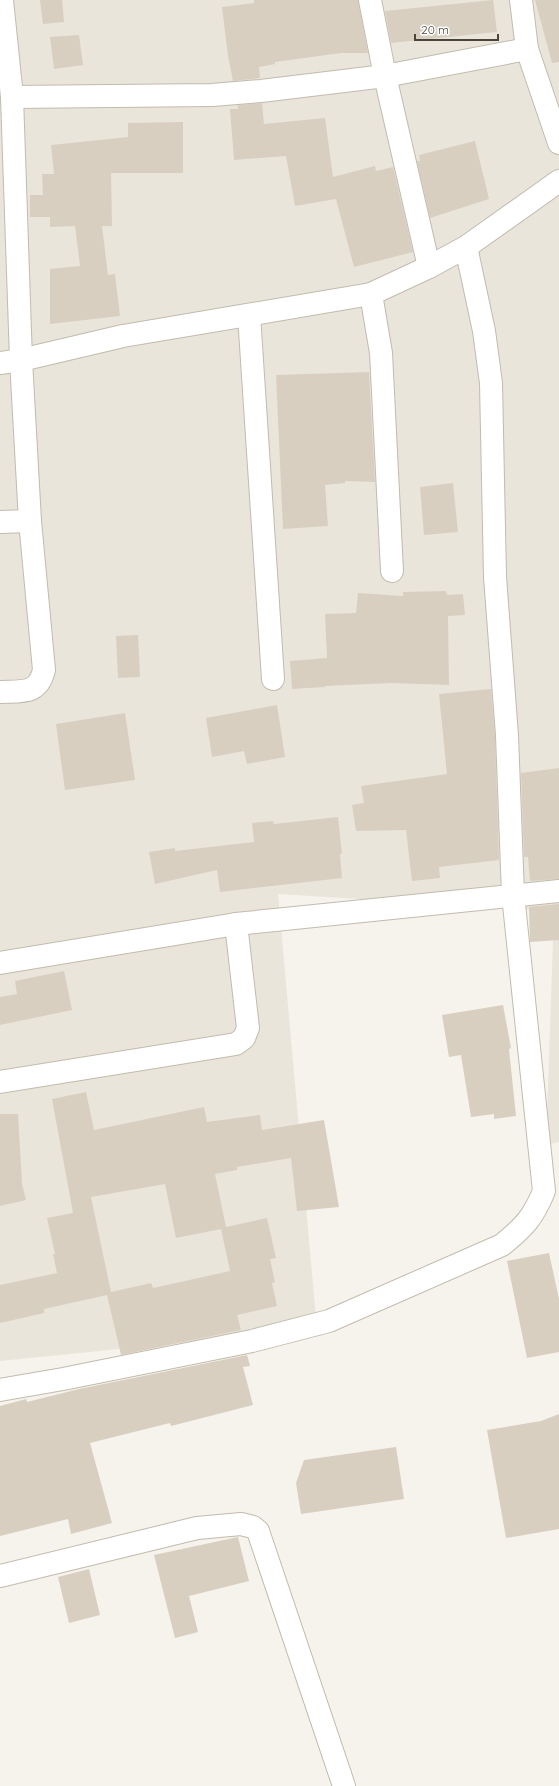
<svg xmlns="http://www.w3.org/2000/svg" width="559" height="1786" font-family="Quicksand,sans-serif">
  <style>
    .residential { fill: #eae5da }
    .building { fill: #d8cfc1; fill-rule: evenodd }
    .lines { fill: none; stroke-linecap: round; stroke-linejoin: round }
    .street-casing { stroke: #c2bbae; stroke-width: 24 }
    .street { stroke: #fff; stroke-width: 22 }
  </style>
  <rect width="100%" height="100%" fill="#f6f3ec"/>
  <path class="residential" d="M 0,0 L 559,0 L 559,1142 L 546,1145 L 554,911 L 278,894 L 317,1329 L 0,1361 Z"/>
  <g class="building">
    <path d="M 40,0 L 62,0 L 64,22 L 43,24 Z"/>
    <path d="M 254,0 L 358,0 L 368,53 L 341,53 L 275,62 L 275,64 L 259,67 L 260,78 L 233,81 L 228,56 L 222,7 L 254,3 Z"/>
    <path d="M 493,0 L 497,32 L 391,43 L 385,11 Z"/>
    <path d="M 535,0 L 559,0 L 559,62 L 552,63 Z"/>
    <path d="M 79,35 L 83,65 L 54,69 L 50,37 Z"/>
    <path d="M 262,103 L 264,124 L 325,118 L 333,177 L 375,166 L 376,171 L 393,167 L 413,252 L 354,267 L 336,199 L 295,206 L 286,156 L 234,160 L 230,109 L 238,109 L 238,105 Z"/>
    <path d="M 183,122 L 183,173 L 111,173 L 112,226 L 102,226 L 108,275 L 115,274 L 120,316 L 50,324 L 50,269 L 80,266 L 75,226 L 50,227 L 50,217 L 30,217 L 30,195 L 43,195 L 42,174 L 54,174 L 51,145 L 128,137 L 128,123 Z"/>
    <path d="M 475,141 L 489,199 L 430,218 L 417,161 L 420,161 L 419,155 Z"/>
    <path d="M 369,372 L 375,482 L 345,481 L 345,483 L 325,485 L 328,526 L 283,529 L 276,375 Z"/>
    <path d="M 453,483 L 458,532 L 424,535 L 420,487 Z"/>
    <path d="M 446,591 L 447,595 L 463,594 L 465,615 L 448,616 L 449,685 L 391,683 L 325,686 L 325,687 L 292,689 L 290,661 L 327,658 L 325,614 L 356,613 L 358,593 L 403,596 L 403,592 Z"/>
    <path d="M 138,635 L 140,677 L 118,678 L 116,636 Z"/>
    <path d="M 491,689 L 495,736 L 499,860 L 439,867 L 440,878 L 412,881 L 406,830 L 356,831 L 352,805 L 364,803 L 361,786 L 447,774 L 439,694 Z"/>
    <path d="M 277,705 L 285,757 L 247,764 L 244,751 L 212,757 L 206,718 Z"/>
    <path d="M 125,713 L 135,780 L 65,790 L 56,724 Z"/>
    <path d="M 559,768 L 559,879 L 530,881 L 528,857 L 524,857 L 521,773 Z"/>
    <path d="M 338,817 L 342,854 L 340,854 L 342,878 L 220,892 L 217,870 L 155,884 L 149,852 L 175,848 L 175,851 L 254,842 L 252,823 L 273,821 L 274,824 Z"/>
    <path d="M 559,904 L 559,940 L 530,942 L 529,907 Z"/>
    <path d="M 64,971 L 72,1010 L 0,1025 L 0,997 L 17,994 L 15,981 Z"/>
    <path d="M 503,1005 L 511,1048 L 509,1049 L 516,1116 L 494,1119 L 494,1114 L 471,1117 L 461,1055 L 449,1057 L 442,1015 Z"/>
    <path d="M 86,1092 L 94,1130 L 204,1107 L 207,1122 L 260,1115 L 262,1130 L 324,1120 L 339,1207 L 297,1211 L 291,1158 L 237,1167 L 237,1170 L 215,1174 L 226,1227 L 267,1218 L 276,1258 L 270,1259 L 275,1282 L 272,1283 L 277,1306 L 237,1315 L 241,1330 L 121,1355 L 107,1295 L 44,1309 L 44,1313 L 0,1323 L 0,1285 L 57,1273 L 53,1254 L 55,1254 L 47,1218 L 73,1213 L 52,1099 ZM 165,1184 L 176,1238 L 221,1229 L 230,1271 L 153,1288 L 151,1283 L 111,1292 L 91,1197 Z"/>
    <path d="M 0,1114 L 18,1114 L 22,1184 L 26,1200 L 0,1206 Z"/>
    <path d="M 549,1253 L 559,1299 L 559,1352 L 527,1358 L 507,1261 Z"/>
    <path d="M 247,1355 L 250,1366 L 243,1367 L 253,1405 L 171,1426 L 170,1423 L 90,1443 L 112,1523 L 71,1534 L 68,1519 L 0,1536 L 0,1406 L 26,1399 L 27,1402 L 79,1389 Z"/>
    <path d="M 559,1414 L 559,1529 L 506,1538 L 487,1430 L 541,1421 Z"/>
    <path d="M 396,1447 L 404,1499 L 301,1514 L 296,1483 L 304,1460 Z"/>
    <path d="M 238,1537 L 249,1581 L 189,1596 L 198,1632 L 175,1638 L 154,1555 Z"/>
    <path d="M 89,1569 L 100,1615 L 69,1623 L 58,1577 Z"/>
  </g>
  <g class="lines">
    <g class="street-casing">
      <g id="street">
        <path d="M 370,0 L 385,76 L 429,267"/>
        <path d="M 521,0 L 527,49 L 559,143"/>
        <path d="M 12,97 L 212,95 L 261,91 L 385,76 L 527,49"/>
        <path d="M 371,294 L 381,353 L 392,571"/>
        <path d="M 249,315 L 273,679"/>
        <path d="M 0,363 L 21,360 L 123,336 L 371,294 L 429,267 L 466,247 L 559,181"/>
        <path d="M 0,522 L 30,521"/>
        <path d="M 0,692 C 22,691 38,695 44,670 L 30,521 L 21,360 L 12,97 L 2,0"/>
        <path d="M 0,963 L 236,924 L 559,891"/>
        <path d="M 0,1082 L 236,1044 L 244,1038 L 248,1028 L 236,924"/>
        <path d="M 0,1390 L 63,1379 L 252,1341 L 329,1321 L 502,1245 C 524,1227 533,1218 544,1191 L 513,895 L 507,735 L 495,577 L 491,383 L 484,331 L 466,247"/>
        <path d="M 0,1576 L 197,1528 L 241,1524 L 253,1527 L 258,1531 L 344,1786"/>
      </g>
    </g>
    <use href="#street" class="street"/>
  </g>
  <path d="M415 34v6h83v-6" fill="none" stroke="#4b4439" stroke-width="2"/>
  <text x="421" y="34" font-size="12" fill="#4b4439" stroke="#ffffff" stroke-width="3" paint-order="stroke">20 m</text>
</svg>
